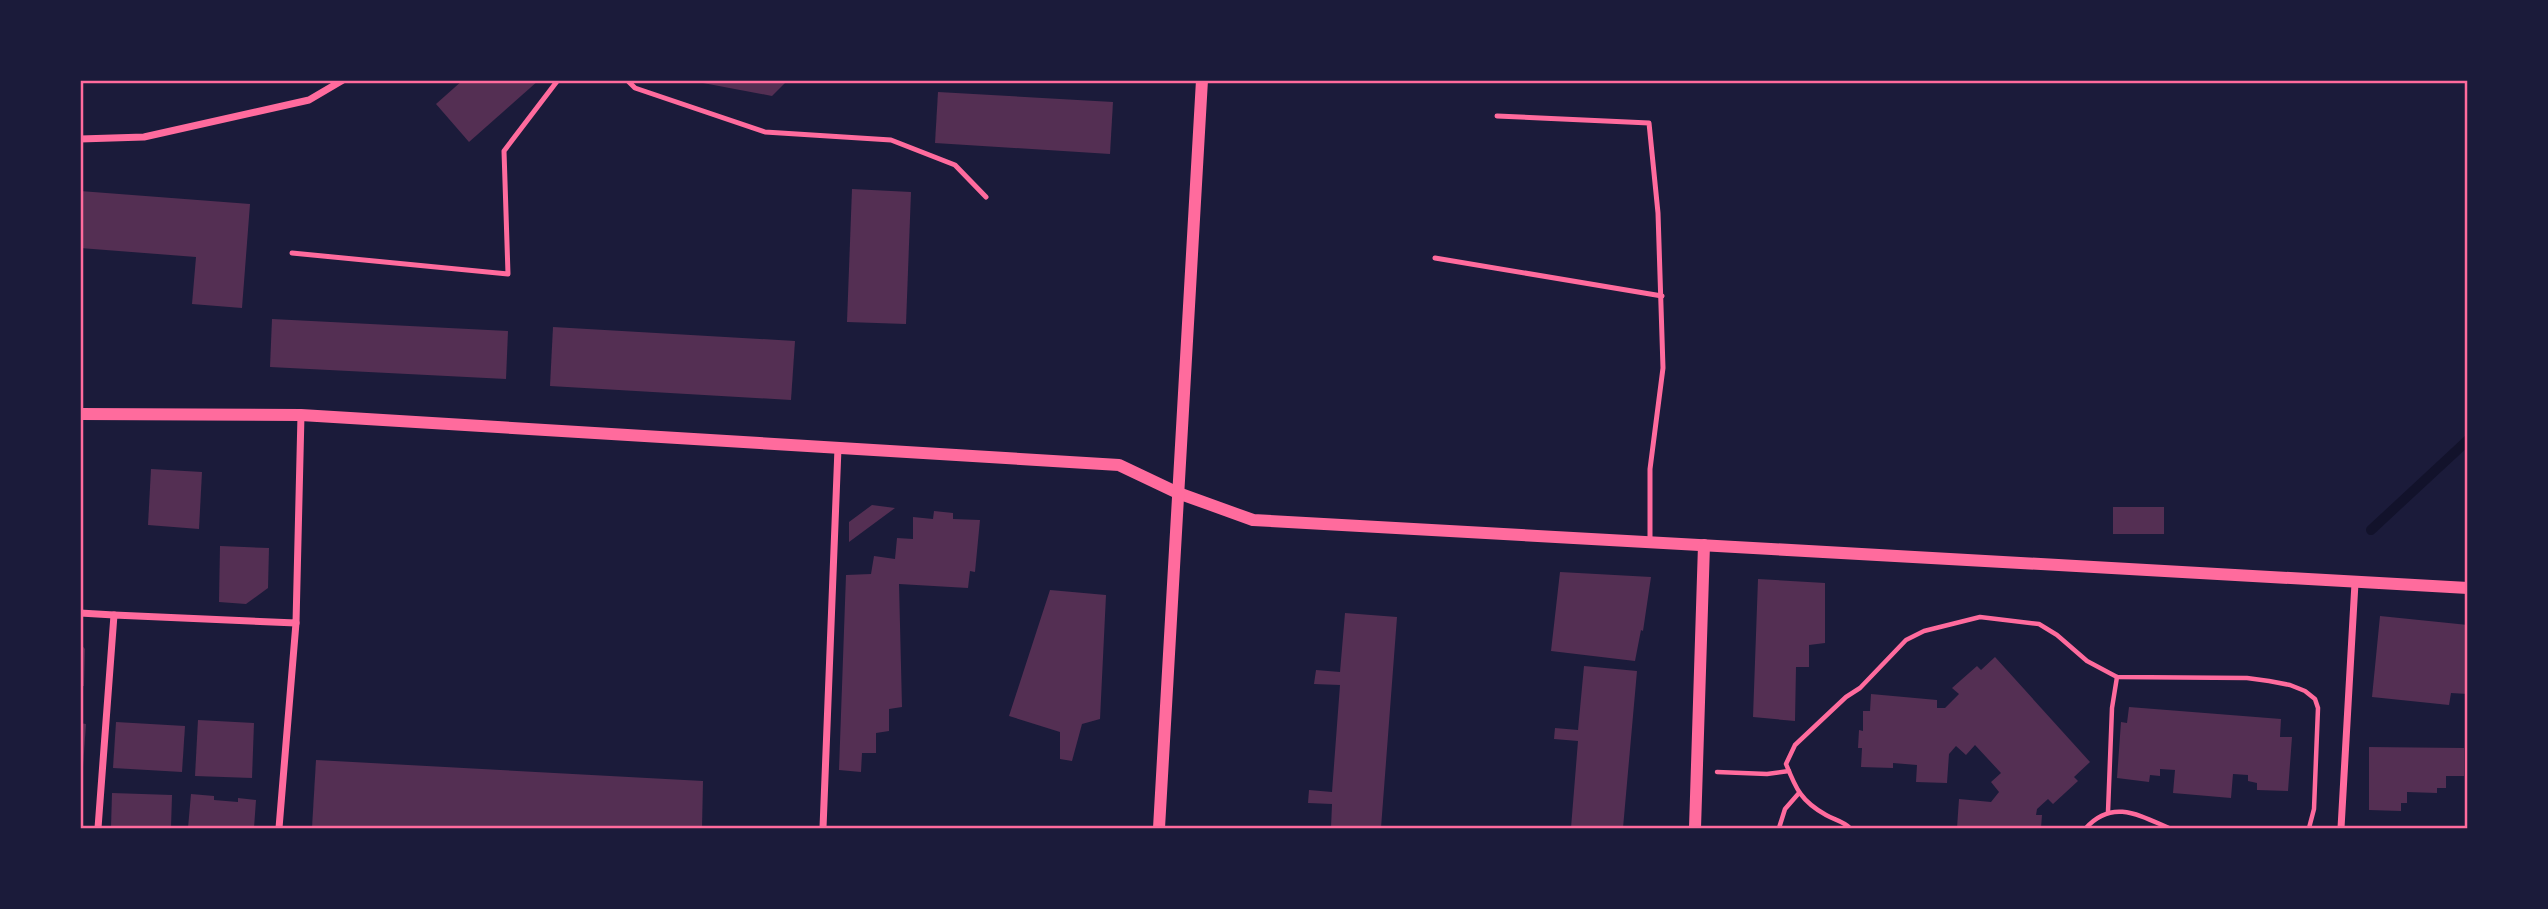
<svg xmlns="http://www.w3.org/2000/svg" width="2548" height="909" font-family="'Archivo Narrow',sans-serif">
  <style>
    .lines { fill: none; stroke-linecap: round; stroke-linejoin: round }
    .stream { stroke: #12122b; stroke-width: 10 }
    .building { fill: #542f53 }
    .path { stroke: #ff6b9d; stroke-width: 4.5 }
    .service { stroke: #ff6b9d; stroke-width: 5 }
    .minor { stroke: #ff6b9d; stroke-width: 7 }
    .tertiary { stroke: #ff6b9d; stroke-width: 12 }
    .neatline { fill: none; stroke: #ff6b9d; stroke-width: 2.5 }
  </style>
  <rect width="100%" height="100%" fill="#1b1b3a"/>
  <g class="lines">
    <path class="stream" d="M 2371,530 L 2468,440"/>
  </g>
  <g class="building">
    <path d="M 463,80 L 539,80 L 469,142 L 436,104 Z"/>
    <path d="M 701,80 L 788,80 L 772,96 L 703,83 Z"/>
    <path d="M 938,92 L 1113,102 L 1110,154 L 935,143 Z"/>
    <path d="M 852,189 L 911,192 L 906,324 L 847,322 Z"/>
    <path d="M 80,191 L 250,204 L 242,308 L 192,304 L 196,257 L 80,248 Z"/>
    <path d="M 272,319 L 508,331 L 506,379 L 270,367 Z"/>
    <path d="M 553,327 L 795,341 L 791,400 L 550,386 Z"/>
    <path d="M 151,469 L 202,472 L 199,529 L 148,525 Z"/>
    <path d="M 872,505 L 895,508 L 849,542 L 849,522 Z"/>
    <rect x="2113" y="507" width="51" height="27"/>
    <path d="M 934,511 L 953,513 L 953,519 L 980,520 L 975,572 L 970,571 L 968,588 L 899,584 L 902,707 L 889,709 L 889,731 L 876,733 L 876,753 L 862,753 L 861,772 L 839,770 L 846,575 L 871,574 L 874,556 L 895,559 L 897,538 L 913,539 L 913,517 L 933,519 Z"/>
    <path d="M 220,546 L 269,548 L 268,588 L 246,604 L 219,602 Z"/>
    <path d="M 1560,572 L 1651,577 L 1643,631 L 1641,630 L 1635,661 L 1551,651 Z"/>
    <path d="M 1758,579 L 1825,583 L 1825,643 L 1809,645 L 1809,667 L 1796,667 L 1795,721 L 1753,717 Z"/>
    <path d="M 1050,590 L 1106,595 L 1100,719 L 1082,724 L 1072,761 L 1060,759 L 1060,732 L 1009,716 Z"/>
    <path d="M 1345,613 L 1397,617 L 1381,828 L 1331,828 L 1332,804 L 1308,803 L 1309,790 L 1332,792 L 1340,685 L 1314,684 L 1316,670 L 1340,672 Z"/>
    <path d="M 2380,616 L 2468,625 L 2468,694 L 2451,693 L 2449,705 L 2372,697 Z"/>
    <path d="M 80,643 L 85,649 L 84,686 L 80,686 Z"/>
    <path d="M 1995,657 L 2090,762 L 2074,777 L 2078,781 L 2053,804 L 2048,799 L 2037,809 L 2036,815 L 2042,815 L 2041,828 L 1957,828 L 1959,799 L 1991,802 L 1999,792 L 1991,782 L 2001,773 L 1975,745 L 1966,755 L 1956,746 L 1949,754 L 1947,783 L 1916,782 L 1917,765 L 1893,763 L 1893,768 L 1861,767 L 1862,748 L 1858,748 L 1859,730 L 1863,731 L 1863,711 L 1870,711 L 1871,694 L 1937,700 L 1937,708 L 1945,708 L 1959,694 L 1952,688 L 1977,666 L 1981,670 Z"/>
    <path d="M 1584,666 L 1637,671 L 1623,828 L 1571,828 L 1578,741 L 1554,739 L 1555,728 L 1578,730 Z"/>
    <path d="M 2129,707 L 2281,719 L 2280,737 L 2292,737 L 2288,791 L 2257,790 L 2257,783 L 2248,781 L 2248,775 L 2233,774 L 2231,798 L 2173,793 L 2175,770 L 2160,769 L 2160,776 L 2150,775 L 2149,782 L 2117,778 L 2121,722 L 2127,723 Z"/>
    <path d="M 198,720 L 254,723 L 252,778 L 195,776 Z"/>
    <path d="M 116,722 L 185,726 L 182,772 L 113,768 Z"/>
    <path d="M 80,723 L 86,724 L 83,767 L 80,767 Z"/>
    <path d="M 2369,747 L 2464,748 L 2464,776 L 2446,776 L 2446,788 L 2437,788 L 2437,793 L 2407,792 L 2407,803 L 2401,803 L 2401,811 L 2369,810 Z"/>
    <path d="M 316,760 L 703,781 L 702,828 L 312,828 Z"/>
    <path d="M 112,793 L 172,795 L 171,828 L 111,828 Z"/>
    <path d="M 191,794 L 214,796 L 214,800 L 238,802 L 238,798 L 256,800 L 254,828 L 188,828 Z"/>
  </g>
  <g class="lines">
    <g class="path">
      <path d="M 1717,772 L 1767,774 L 1789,771"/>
      <path d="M 2108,812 L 2112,708 L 2117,677"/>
      <path d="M 1779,828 L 1785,809 L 1799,793"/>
      <path d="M 1850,828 C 1843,821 1835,820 1826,815 C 1801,801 1796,789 1786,764 L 1795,745 L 1846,697 L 1860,688 L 1906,640 L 1924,631 L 1980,617 L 2039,624 L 2057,635 L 2087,661 L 2117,677 L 2247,678 L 2269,681 L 2290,685 L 2305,691 L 2315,699 L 2318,708 L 2314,809 L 2309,828"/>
      <path d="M 2086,828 C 2112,799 2139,815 2169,828"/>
    </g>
    <g class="service">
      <path d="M 627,80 L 635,88 L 765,132 L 891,140 L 955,165 L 986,197"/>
      <path d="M 1497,116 L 1649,123 L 1658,213 L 1663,368 L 1650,469 L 1650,542"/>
      <path d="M 292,253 L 508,274 L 504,151 L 558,80"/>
      <path d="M 1435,258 L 1662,296"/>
    </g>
    <g class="minor">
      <path d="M 80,139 L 144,137 L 309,100 L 343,80"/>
      <path d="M 80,613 L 114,615"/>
      <path d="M 98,828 L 114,615 L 296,623 L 301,415"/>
      <path d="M 279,828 L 296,623"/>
      <path d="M 823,828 L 838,448"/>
      <path d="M 2341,828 L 2355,583"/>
    </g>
    <g class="tertiary">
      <path d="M 80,414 L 301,415 L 1119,465 L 1178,493 L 1253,520 L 2468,588"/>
      <path d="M 1159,828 L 1202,80"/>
      <path d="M 1695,828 L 1704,545"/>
    </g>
  </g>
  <rect width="2548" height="909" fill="none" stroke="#1b1b3a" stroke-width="164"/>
  <rect x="82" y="82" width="2384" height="745" class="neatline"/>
</svg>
